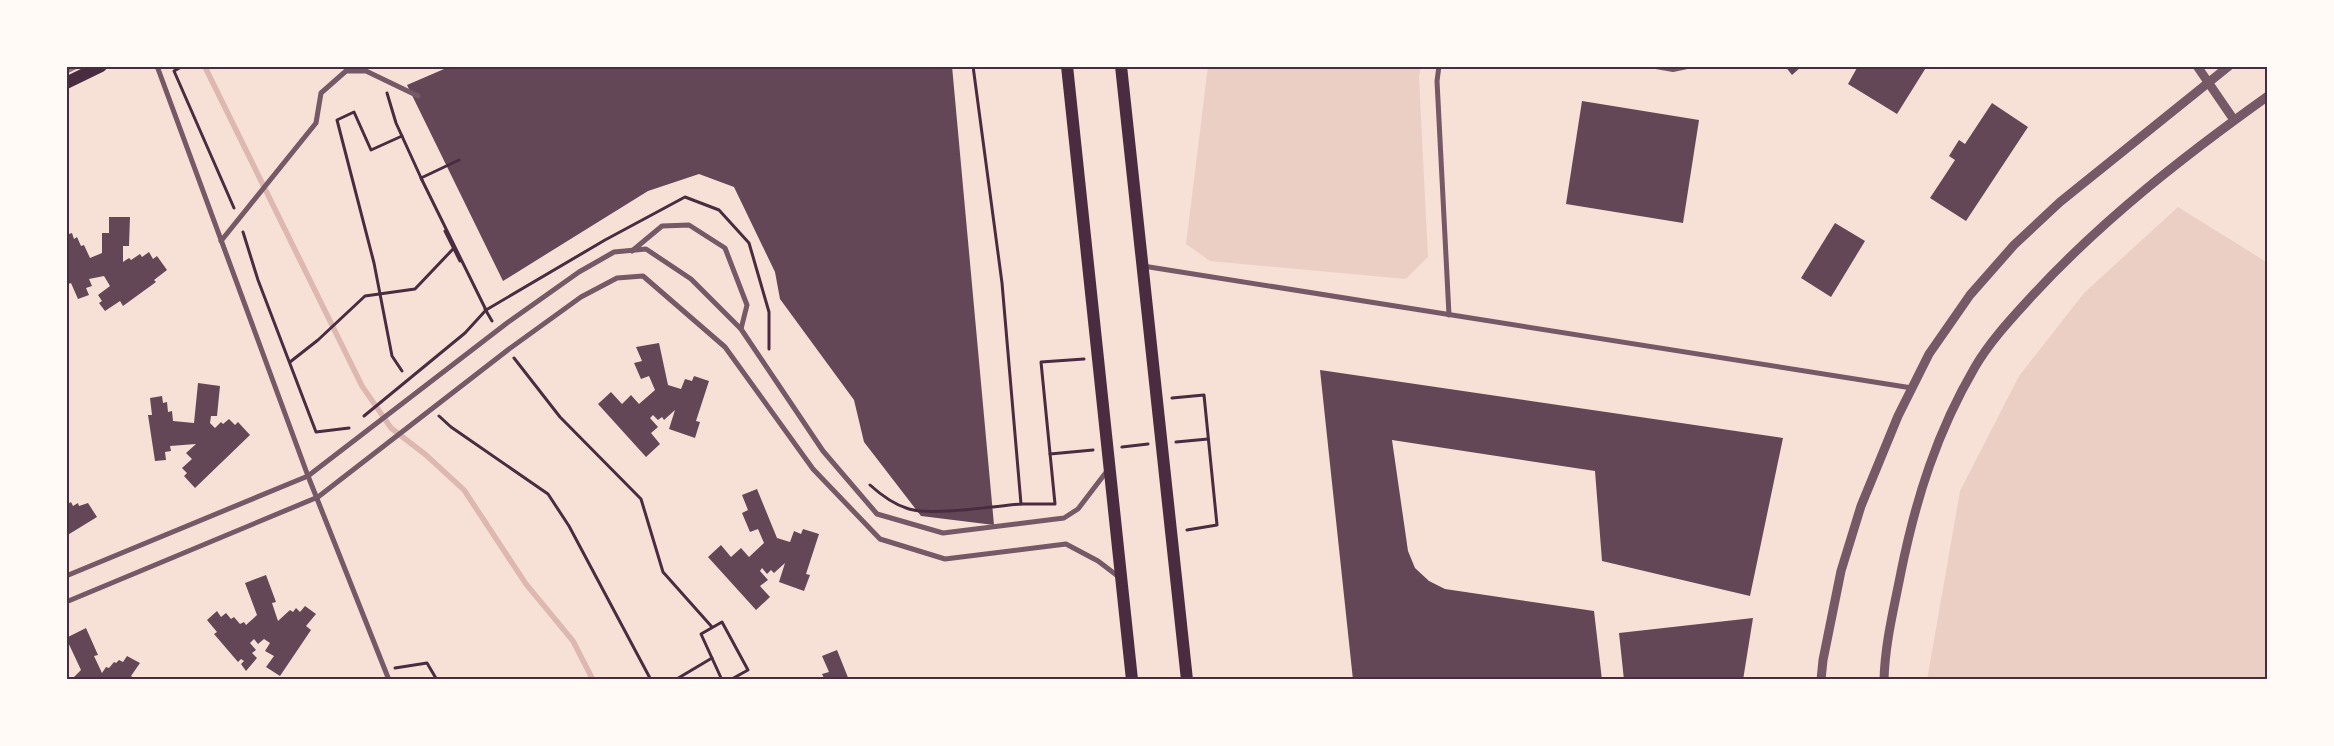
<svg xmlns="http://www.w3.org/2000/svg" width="2334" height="746" font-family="Mulish,sans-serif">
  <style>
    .green { fill: #ebcfc5 }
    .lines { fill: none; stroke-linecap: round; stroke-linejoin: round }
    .stream { stroke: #dcb8b0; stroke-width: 5.5 }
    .building { fill: #644757 }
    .path { stroke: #4a2c40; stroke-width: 3 }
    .service { stroke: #755966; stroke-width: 4 }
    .minor { stroke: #755966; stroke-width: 5 }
    .tertiary { stroke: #755966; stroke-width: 9 }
    .primary { stroke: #4a2c40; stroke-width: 12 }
    .rail { stroke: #8f747c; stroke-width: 4 }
    .neatline { fill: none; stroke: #4a2c40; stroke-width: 2 }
  </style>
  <rect width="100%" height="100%" fill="#f7e1d7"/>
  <g class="green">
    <path d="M 1208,66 L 1421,66 L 1419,77 L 1428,257 L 1406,279 L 1210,261 L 1186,244 Z"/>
    <path d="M 2178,207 L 2268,263 L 2268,680 L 1927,680 L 1960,491 L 2019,376 L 2084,293 Z"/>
  </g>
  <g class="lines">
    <path class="stream" d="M 206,69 L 362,386 L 391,428 L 426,455 L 464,490 L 526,584 L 573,641 L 593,680"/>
  </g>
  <g class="building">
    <path d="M 451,66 L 952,66 L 994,525 L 921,516 L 864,442 L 854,400 L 780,299 L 775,272 L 734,187 L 699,174 L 648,191 L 503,281 L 407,85 Z"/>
    <path d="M 1785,66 L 1802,66 L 1792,75 Z"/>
    <path d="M 1858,66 L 1927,66 L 1897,114 L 1848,84 Z"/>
    <path d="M 1582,101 L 1699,120 L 1683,223 L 1566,204 Z"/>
    <path d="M 1992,103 L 2028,127 L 1966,221 L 1930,198 L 1955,160 L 1949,156 L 1959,140 L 1965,144 Z"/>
    <path d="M 109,217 L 130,217 L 129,246 L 123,246 L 123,262 L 129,258 L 131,260 L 140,254 L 142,257 L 149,252 L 153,259 L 157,256 L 167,270 L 154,280 L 156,282 L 123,306 L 120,301 L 105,311 L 99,303 L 102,301 L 98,295 L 110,286 L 104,276 L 89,279 L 92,286 L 86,288 L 89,295 L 78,299 L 71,283 L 66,285 L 66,235 L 72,233 L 74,239 L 77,237 L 81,246 L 84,245 L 90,258 L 102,253 L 102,233 L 109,233 Z"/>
    <path d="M 1835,223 L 1865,241 L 1831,297 L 1801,278 Z"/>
    <path d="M 659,343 L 668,385 L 681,389 L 685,379 L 692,381 L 694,376 L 709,381 L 696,421 L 700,422 L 695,438 L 669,429 L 675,410 L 664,420 L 662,417 L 658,420 L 653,415 L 650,418 L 658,427 L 651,433 L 660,444 L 646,457 L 598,404 L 611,392 L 622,404 L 631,395 L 639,404 L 655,390 L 649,376 L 641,379 L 634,363 L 642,361 L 636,347 Z"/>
    <path d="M 1320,370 L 1783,438 L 1750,596 L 1602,561 L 1595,471 L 1392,440 L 1408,551 L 1415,568 L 1429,581 L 1445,589 L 1594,611 L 1602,680 L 1353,680 Z"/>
    <path d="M 198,383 L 220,386 L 217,416 L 211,416 L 210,423 L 215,428 L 221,422 L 223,424 L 229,419 L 235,425 L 238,422 L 250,435 L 195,488 L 184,476 L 187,473 L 182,468 L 192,459 L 186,453 L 196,444 L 170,446 L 171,451 L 165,452 L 166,460 L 155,461 L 148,415 L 152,415 L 150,398 L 162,396 L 163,403 L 167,402 L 168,412 L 172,411 L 173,421 L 194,423 Z"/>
    <path d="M 757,489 L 777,538 L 790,542 L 794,531 L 801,534 L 803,529 L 819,534 L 806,574 L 810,575 L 804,591 L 779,582 L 785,563 L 774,573 L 771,570 L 767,574 L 762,568 L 760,571 L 768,580 L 760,586 L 770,597 L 756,610 L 708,557 L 721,545 L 731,557 L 741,548 L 749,557 L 764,543 L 758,529 L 750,532 L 742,513 L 748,510 L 742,495 Z"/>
    <path d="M 71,502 L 73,506 L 78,503 L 79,506 L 88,503 L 97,517 L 66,536 L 66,505 Z"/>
    <path d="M 266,575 L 276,602 L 272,603 L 278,621 L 290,610 L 293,612 L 296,608 L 300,612 L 305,606 L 316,614 L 306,626 L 311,630 L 280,676 L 266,667 L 274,656 L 265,651 L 270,643 L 264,639 L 258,644 L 254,639 L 250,643 L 256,650 L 252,653 L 257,658 L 246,671 L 241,664 L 244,661 L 241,659 L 238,662 L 214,634 L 217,632 L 207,620 L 217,611 L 221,617 L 226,613 L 231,619 L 234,617 L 240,624 L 244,622 L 246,625 L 257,615 L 245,583 Z"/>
    <path d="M 1753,618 L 1743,680 L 1624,680 L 1619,633 Z"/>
    <path d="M 86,628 L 98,655 L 94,656 L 102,673 L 106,667 L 109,668 L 114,662 L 116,663 L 119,660 L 123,662 L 127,656 L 140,663 L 131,676 L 136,680 L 71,680 L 81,670 L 66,638 Z"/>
    <path d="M 837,650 L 849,680 L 825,680 L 822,674 L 829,672 L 822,656 Z"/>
  </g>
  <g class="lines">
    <g class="path">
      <path d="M 183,66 L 174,71 L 234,208"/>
      <path d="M 387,93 L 396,123 L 422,180"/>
      <path d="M 459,160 L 421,178 L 486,310 L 605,240 L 685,197 L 719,210 L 749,243 L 769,312 L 769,349"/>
      <path d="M 445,231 L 460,261"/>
      <path d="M 243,232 L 258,280 L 316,432 L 349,428"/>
      <path d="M 485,309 L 492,321"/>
      <path d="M 514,358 L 560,417 L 641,499 L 663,572 L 712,627"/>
      <path d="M 290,362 L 318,340 L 365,296 L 415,289 L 453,249"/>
      <path d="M 402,371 L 392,356 L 374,263 L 337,120 L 354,112 L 371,150 L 402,136"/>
      <path d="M 1172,398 L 1204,395 L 1217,525 L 1187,530"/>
      <path d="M 364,416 L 465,333 L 486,310"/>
      <path d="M 439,416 L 451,427 L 548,494 L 569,526 L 651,680"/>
      <path d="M 1176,442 L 1208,439"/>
      <path d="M 1122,447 L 1148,444"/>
      <path d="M 1050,454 L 1093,450"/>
      <path d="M 870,485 C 881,495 895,505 909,509 C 932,516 995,506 1021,504 L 1002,283 L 973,66"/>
      <path d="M 1021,504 L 1055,504 L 1041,362 L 1084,359"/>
      <path d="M 395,668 L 427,663 L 437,680"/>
      <path d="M 675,680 L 712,658"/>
      <path d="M 722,680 L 701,634 L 722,622 L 748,670 L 730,680"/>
    </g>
    <path class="service" d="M 1650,66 L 1673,70 L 1692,66"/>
    <g class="minor">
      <path d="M 157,66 L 308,476 L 389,680"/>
      <path d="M 1439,66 L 1437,81 L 1449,315"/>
      <path d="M 221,241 L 316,123 L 321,93 L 346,71 L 366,71 L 418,96"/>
      <path d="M 632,251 L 662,226 L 689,225 L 725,248 L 747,305 L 741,329"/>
      <path d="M 1143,266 L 1912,388"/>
      <path d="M 66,576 L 308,476 L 507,323 L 579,272 L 614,252 L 646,249 L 691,279 L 741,329 L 823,451 L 877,514 L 943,533 L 1064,518 L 1078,509 L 1107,471"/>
      <path d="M 66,602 L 318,497 L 509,349 L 581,297 L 617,278 L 643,276 L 725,347 L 813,469 L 880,539 L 945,559 L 1066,544 L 1098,561 L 1119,577"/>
    </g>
    <g class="tertiary">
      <path d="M 2197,66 L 2234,120"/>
      <path d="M 1821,680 L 1823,660 L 1841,571 L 1861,506 L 1898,416 L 1929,354 L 1970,295 L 2014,245 L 2060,202 L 2229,66"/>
      <path d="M 1884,680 C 1885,643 1894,608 1901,572 C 1916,498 1937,432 1975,367 C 1990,341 2012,318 2032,296 C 2102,220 2184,156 2268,96"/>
    </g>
    <g class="primary">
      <path d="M 1067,66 L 1132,680"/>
      <path d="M 1121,66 L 1187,680"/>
      <path d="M 66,83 L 101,66"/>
    </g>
    <path class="rail" d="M 66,72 L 78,66"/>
  </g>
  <rect width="2334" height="746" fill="none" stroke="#fffaf5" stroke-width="135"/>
  <rect x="68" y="68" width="2198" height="610" class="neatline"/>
</svg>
